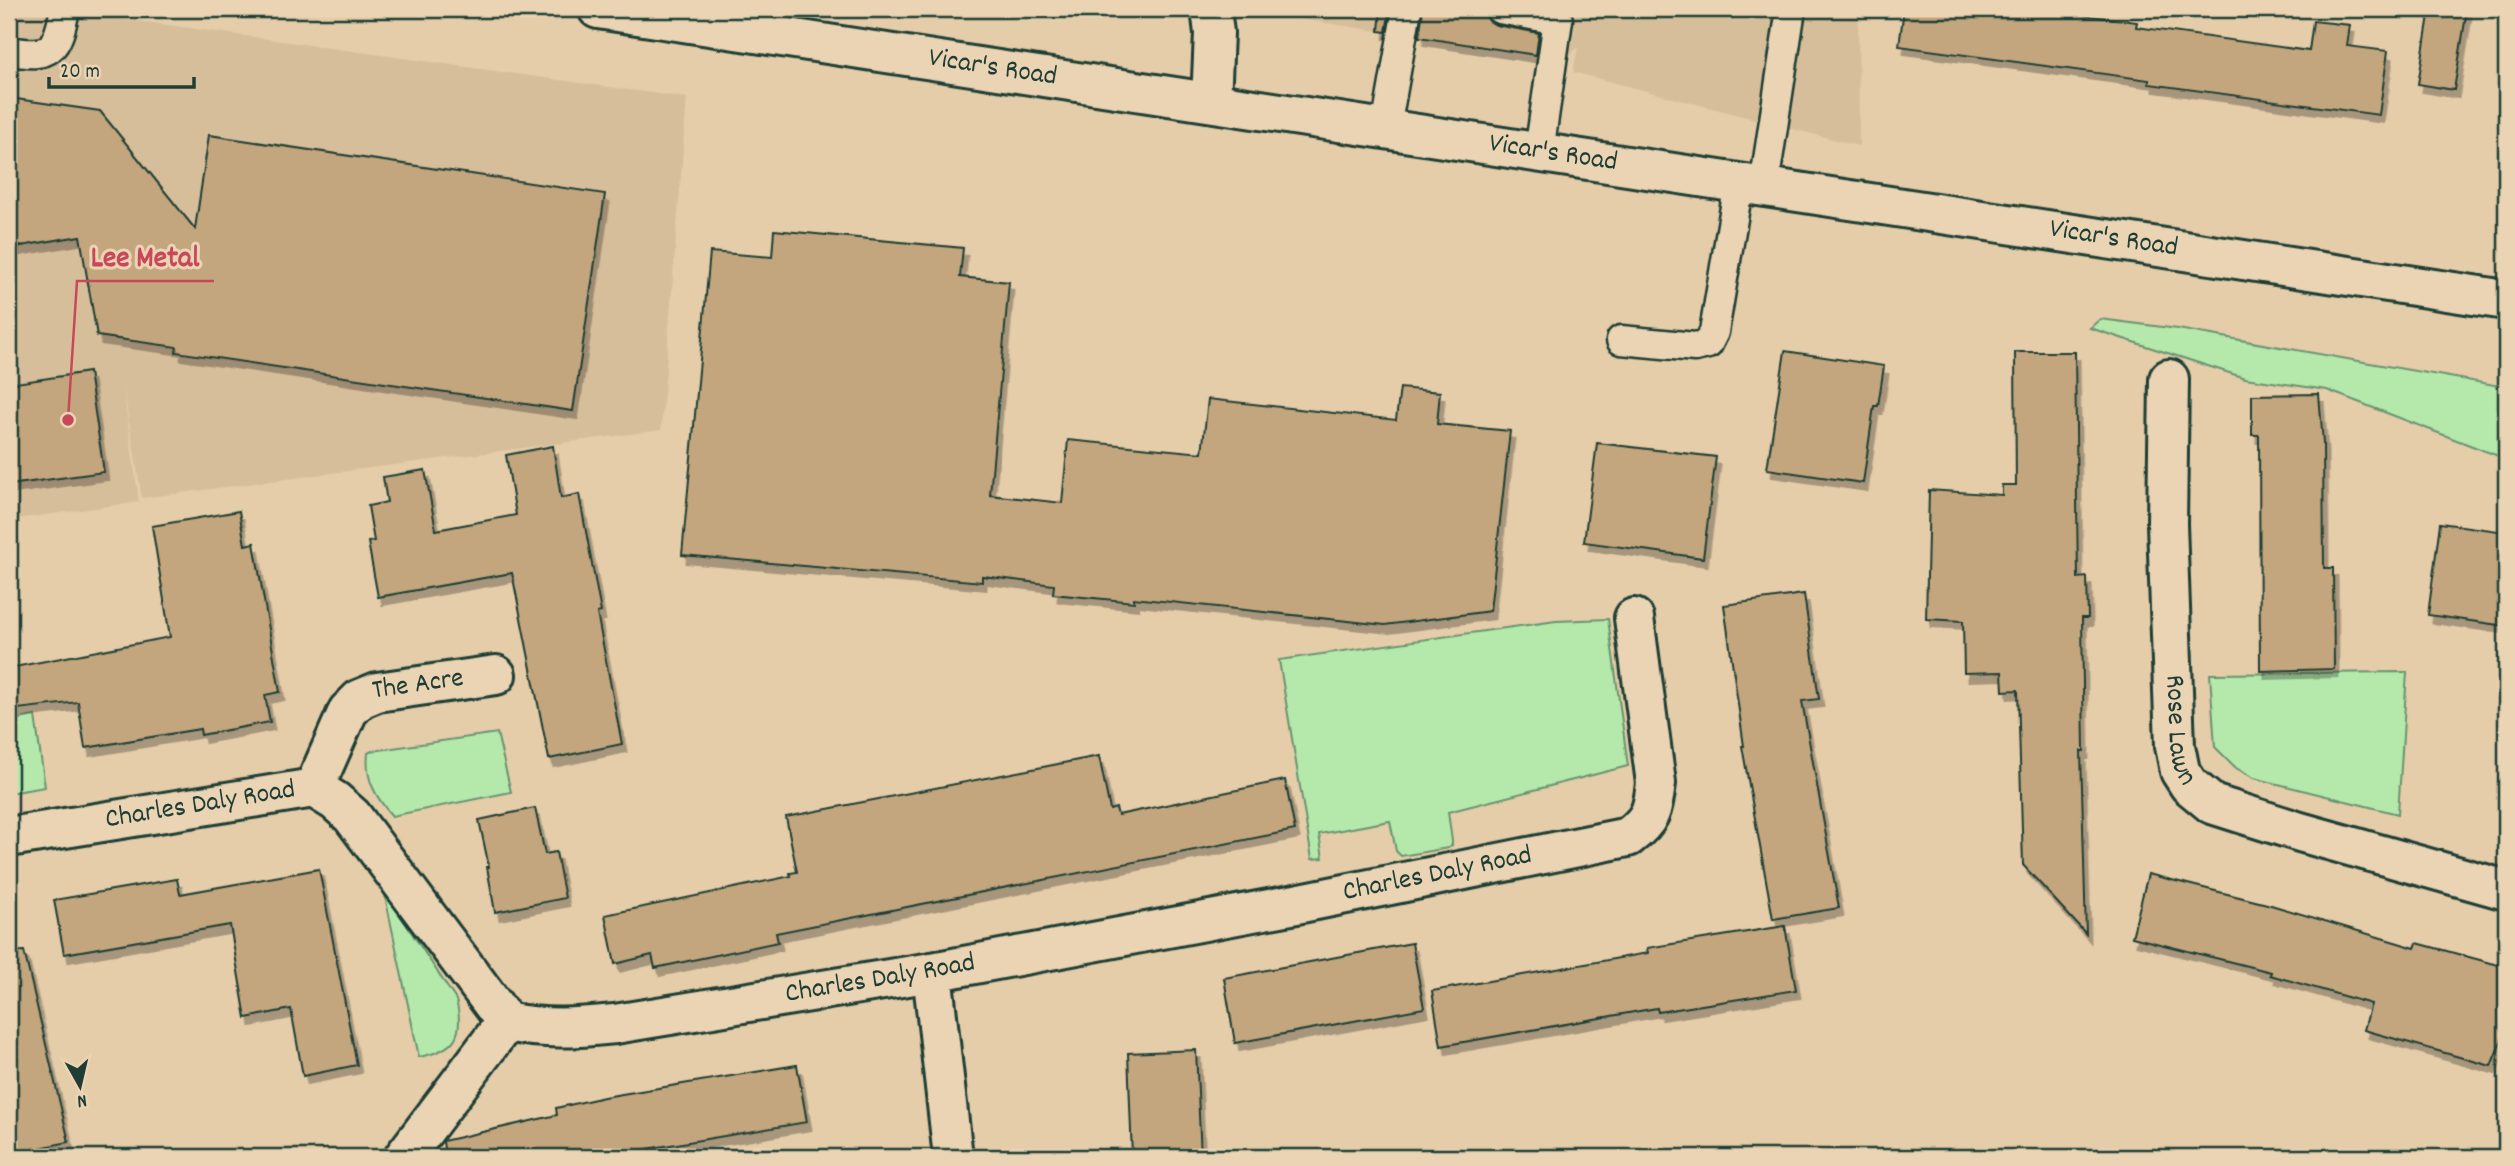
<svg xmlns="http://www.w3.org/2000/svg" width="2515" height="1166" font-family="Dekko,sans-serif">
  <style>
    .built { fill: #d7be9a }
    .green { fill: #b4e9ab; stroke: #6a9370; stroke-width: 2 }
    .building { fill: #c3a67d; stroke: #1f3d34; stroke-width: 2; filter: url(#shadow) }
    .lines { fill: none; stroke-linecap: round; stroke-linejoin: round }
    .lane-casing { stroke: #1f3d34; stroke-width: 33 }
    .street-casing { stroke: #1f3d34; stroke-width: 44 }
    .secondary-casing { stroke: #1f3d34; stroke-width: 44 }
    .lane { stroke: #ead4b3; stroke-width: 28 }
    .street { stroke: #ead4b3; stroke-width: 38 }
    .secondary { stroke: #ead4b3; stroke-width: 38 }
    .labels { text-anchor: middle; dominant-baseline: central; stroke-width: 6; stroke-linejoin: round; paint-order: stroke }
    .street-label { font-size: 28px; fill: #1f3d34; stroke: #ead4b3 }
    .leader { fill: none; stroke: #c84859; stroke-width: 2.5 }
    .callout-dot { fill: #c84859; stroke: #ead4b3; stroke-width: 2.5 }
    .callout-label { font-size: 30px; text-anchor: middle; font-weight: bold; fill: #c84859; stroke: #ead4b3; stroke-width: 6; stroke-linejoin: round; paint-order: stroke }
  </style>
  <defs>
    <filter id="shadow"><feDropShadow dx="4.5" dy="8" stdDeviation="0" flood-color="#0004"/></filter>
  </defs>
  <rect width="100%" height="100%" fill="#e5cda9"/>
  <filter id="ink" filterUnits="userSpaceOnUse"><feTurbulence type="fractalNoise" baseFrequency=".0143" numOctaves="2"/><feDisplacementMap in="SourceGraphic" scale="14" xChannelSelector="R" yChannelSelector="G"/><feConvolveMatrix kernelMatrix="1 2 1 2 8 2 1 2 1" color-interpolation-filters="sRGB"/></filter>
  <g filter="url(#ink)">
    <g class="built">
      <path d="M 9,9 L 53,9 L 687,98 L 661,430 L 142,498 L 122,380 L 139,502 L 9,520 Z"/>
      <path d="M 1274,9 L 1858,9 L 1859,146 L 1573,72 L 1578,47 L 1565,60 L 1275,15 Z"/>
    </g>
    <g class="green">
      <path d="M 2100,319 L 2178,329 L 2506,387 L 2506,459 L 2327,390 L 2245,378 L 2090,328 Z"/>
      <path d="M 1608,619 L 1628,766 L 1448,812 L 1452,841 L 1452,845 L 1448,848 L 1401,856 L 1396,851 L 1390,821 L 1319,834 L 1323,858 L 1312,859 L 1279,660 L 1556,621 Z"/>
      <path d="M 2407,672 L 2398,814 L 2254,778 L 2236,768 L 2215,747 L 2210,674 Z"/>
      <path d="M 35,716 L 45,787 L 9,793 L 9,721 Z"/>
      <path d="M 497,733 L 511,792 L 392,816 C 375,796 365,779 368,753 L 372,751 Z"/>
      <path d="M 384,891 L 456,1000 C 465,1036 455,1050 419,1057 Z"/>
    </g>
    <g class="building">
      <path d="M 1381,9 L 1390,9 L 1386,32 L 1379,31 Z"/>
      <path d="M 1423,9 L 1484,9 L 1489,21 L 1496,25 L 1539,33 L 1536,55 L 1419,37 Z"/>
      <path d="M 1904,9 L 2036,9 L 2137,22 L 2136,27 L 2309,51 L 2313,21 L 2350,25 L 2347,46 L 2388,51 L 2379,115 L 2149,84 L 2149,80 L 1899,46 Z"/>
      <path d="M 2430,9 L 2467,9 L 2454,90 L 2418,84 Z"/>
      <path d="M 9,98 L 100,111 L 195,229 L 209,135 L 605,194 L 573,411 L 176,352 L 177,347 L 97,336 L 80,236 L 9,248 Z"/>
      <path d="M 774,230 L 963,248 L 960,277 L 1009,282 L 990,495 L 1062,503 L 1068,440 L 1202,453 L 1208,399 L 1396,420 L 1400,388 L 1440,392 L 1437,424 L 1510,431 L 1490,611 L 1385,625 L 1134,598 L 1134,602 L 1053,594 L 1054,585 L 982,576 L 982,582 L 682,555 L 710,252 L 772,257 Z"/>
      <path d="M 1785,351 L 1884,366 L 1878,406 L 1874,406 L 1863,483 L 1767,469 Z"/>
      <path d="M 2015,352 L 2075,352 L 2078,578 L 2087,577 L 2088,618 L 2082,618 L 2084,751 L 2081,751 L 2086,934 L 2023,865 L 2018,690 L 2003,691 L 2002,672 L 1964,673 L 1963,621 L 1926,619 L 1929,490 L 2002,495 L 2002,485 L 2016,485 Z"/>
      <path d="M 89,372 L 104,472 L 9,485 L 9,384 Z"/>
      <path d="M 2319,394 L 2323,443 L 2324,568 L 2333,568 L 2334,669 L 2260,671 L 2259,435 L 2252,435 L 2252,395 Z"/>
      <path d="M 1597,443 L 1716,457 L 1703,558 L 1584,542 Z"/>
      <path d="M 553,446 L 561,498 L 579,494 L 601,612 L 597,613 L 622,744 L 549,759 L 512,573 L 378,597 L 368,542 L 374,541 L 368,506 L 387,502 L 383,477 L 425,470 L 436,530 L 516,515 L 506,455 Z"/>
      <path d="M 239,511 L 245,545 L 254,543 L 280,692 L 265,695 L 270,722 L 201,735 L 200,729 L 85,748 L 78,702 L 9,710 L 9,668 L 170,637 L 152,526 Z"/>
      <path d="M 2440,523 L 2506,532 L 2506,626 L 2428,615 Z"/>
      <path d="M 1804,594 L 1819,699 L 1802,701 L 1839,908 L 1773,919 L 1742,746 L 1744,746 L 1724,605 Z"/>
      <path d="M 1099,756 L 1110,810 L 1116,808 L 1118,815 L 1285,780 L 1295,830 L 776,933 L 778,942 L 655,968 L 652,955 L 615,964 L 605,915 L 791,876 L 790,873 L 797,872 L 786,817 Z"/>
      <path d="M 535,808 L 545,854 L 556,852 L 565,898 L 495,912 L 487,867 L 489,867 L 479,820 Z"/>
      <path d="M 319,869 L 357,1065 L 303,1076 L 291,1009 L 246,1018 L 230,925 L 64,954 L 54,900 L 177,879 L 180,894 Z"/>
      <path d="M 2148,874 L 2271,905 L 2415,948 L 2417,943 L 2506,967 L 2506,1029 L 2491,1066 L 2364,1030 L 2371,1004 L 2270,975 L 2271,972 L 2132,937 Z"/>
      <path d="M 1785,926 L 1796,990 L 1658,1012 L 1657,1008 L 1441,1046 L 1432,991 L 1648,953 L 1647,948 Z"/>
      <path d="M 1412,943 L 1424,1008 L 1235,1043 L 1224,978 Z"/>
      <path d="M 24,951 L 69,1142 L 14,1153 L 9,1132 L 9,952 Z"/>
      <path d="M 1196,1050 L 1201,1157 L 1132,1157 L 1128,1053 Z"/>
      <path d="M 797,1065 L 807,1122 L 599,1157 L 445,1157 L 443,1141 L 557,1115 L 556,1108 L 604,1097 Z"/>
    </g>
    <g class="lines">
      <g class="lane-casing">
        <g id="lane">
          <path d="M 1500,9 L 1558,20 L 1539,152"/>
          <path d="M 9,51 C 52,58 57,50 65,9"/>
          <path d="M 1386,128 L 1407,9"/>
          <path d="M 1764,186 L 1791,9"/>
          <path d="M 1621,340 L 1695,347 L 1708,344 L 1714,332 L 1739,183"/>
        </g>
      </g>
      <g class="street-casing">
        <g id="street">
          <path d="M 1211,9 L 1214,33 L 1211,102"/>
          <path id="s1" d="M 2169,379 L 2167,524 L 2175,746 L 2180,771 L 2189,785 L 2212,804 L 2300,832 L 2506,890"/>
          <path id="s2" d="M 314,788 L 348,711 L 360,699 L 377,692 L 496,675"/>
          <path id="s3" d="M 9,837 L 314,788 L 335,801 L 352,816 L 506,1022 C 545,1030 576,1028 615,1024 L 932,972 L 1296,904 L 1628,837 C 1651,820 1653,810 1656,783 L 1634,618"/>
          <path d="M 932,972 L 953,1157"/>
          <path d="M 404,1157 L 506,1022"/>
        </g>
      </g>
      <g class="secondary-casing">
        <g id="secondary">
          <path id="s4" d="M 598,9 L 2506,300"/>
        </g>
      </g>
      <use href="#lane" class="lane"/>
      <use href="#street" class="street"/>
      <use href="#secondary" class="secondary"/>
    </g>
  </g>
  <g class="labels">
    <g class="street-label">
      <text stroke="none"><textPath href="#s4" startOffset="399">Vicar's Road</textPath></text>
      <text stroke="none"><textPath href="#s4" startOffset="966">Vicar's Road</textPath></text>
      <text stroke="none"><textPath href="#s4" startOffset="1533">Vicar's Road</textPath></text>
      <text stroke="none"><textPath href="#s2" startOffset="161">The Acre</textPath></text>
      <text stroke="none"><textPath href="#s1" startOffset="352">Rose Lawn</textPath></text>
      <text stroke="none"><textPath href="#s3" startOffset="194">Charles Daly Road</textPath></text>
      <text stroke="none"><textPath href="#s3" startOffset="1559">Charles Daly Road</textPath></text>
      <text stroke="none"><textPath href="#s3" startOffset="992">Charles Daly Road</textPath></text>
    </g>
  </g>
  <path class="leader" d="M68 420L77 281H214"/>
  <circle class="callout-dot" cx="68" cy="420" r="7"/>
  <g class="callout-label">
    <text x="145" y="266">Lee Metal</text>
  </g>
  <rect width="2515" height="1166" fill="none" stroke="#ead4b3" stroke-width="35"/>
  <rect x="18" y="18" width="2480" height="1131" fill="none" stroke="#1f3d34" stroke-width="2.5" filter="url(#ink)"/>
  <g transform="translate(80 1086) rotate(172)" stroke="#ead4b3" stroke-width="5" paint-order="stroke">
  <path d="M0-5L12 26L0 18L-12 26Z" fill="#1f3d34"/>
  <text y="-10" font-size="19" font-weight="bold" text-anchor="middle" fill="#1f3d34">N</text>
  </g>
  <path d="M49 77v10h145v-10" fill="none" stroke="#1f3d34" stroke-width="3.5"/>
  <text x="60" y="77" font-size="21" fill="#1f3d34" stroke="#ead4b3" stroke-width="5" paint-order="stroke">20 m</text>
</svg>
